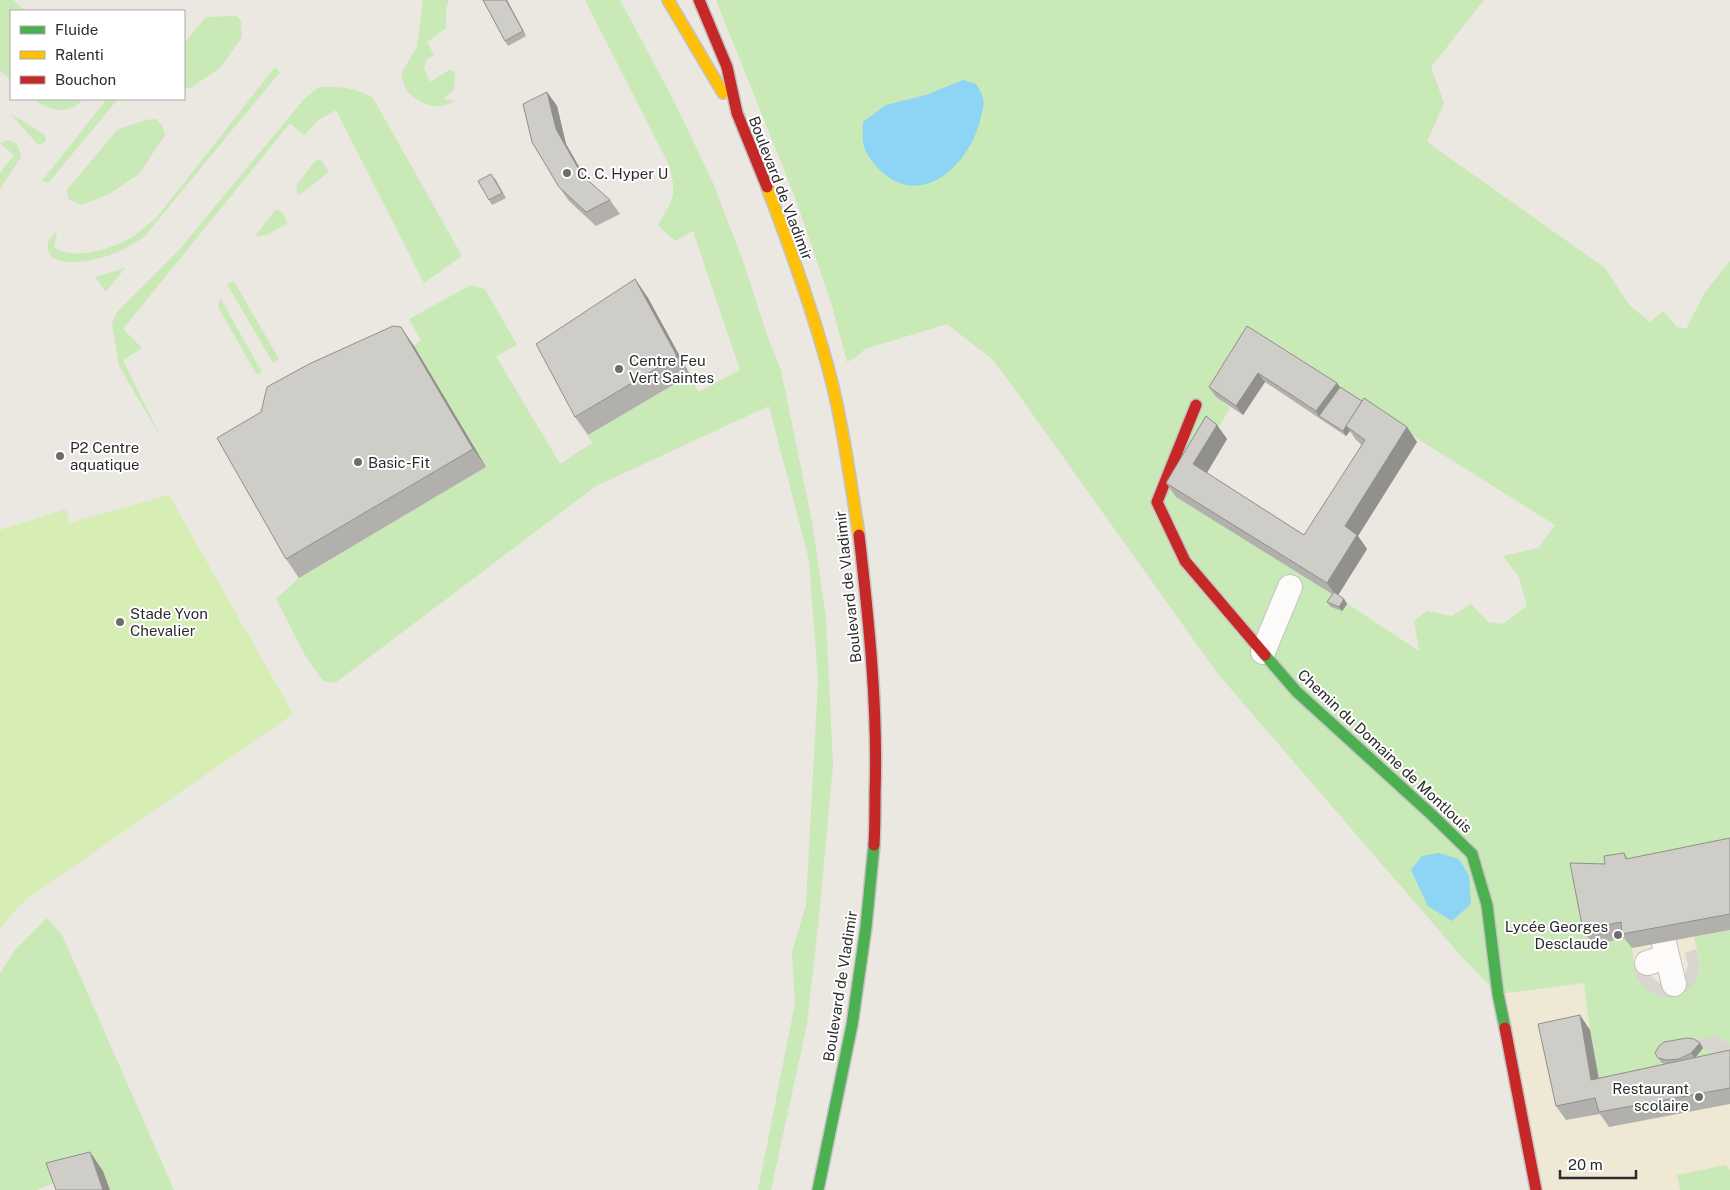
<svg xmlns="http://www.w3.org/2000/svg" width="1730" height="1190" font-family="'Public Sans',sans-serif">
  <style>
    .education { fill: #efe8d5 }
    .green { fill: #c9e9b7; fill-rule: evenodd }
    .pitch { fill: #d6eeb4 }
    .plaza { fill: #d9d5d0 }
    .water { fill: #8ed4f4 }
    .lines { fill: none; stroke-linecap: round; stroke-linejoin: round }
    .street-casing { stroke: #c4c3c3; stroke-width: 26 }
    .fast-casing { stroke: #c4c3c3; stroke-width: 14 }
    .slow-casing { stroke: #c4c3c3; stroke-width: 14 }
    .jam-casing { stroke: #c4c3c3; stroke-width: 14 }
    .street { stroke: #fcfbfa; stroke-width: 24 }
    .fast { stroke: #4caf50; stroke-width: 11 }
    .slow { stroke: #ffc107; stroke-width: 11 }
    .jam { stroke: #c62828; stroke-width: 11 }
    .wall { fill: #b2b0ac }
    .shaded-wall { fill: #91908c }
    .building { fill: #cfcdc8; stroke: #91908c }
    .poi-dot { fill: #6f6d6b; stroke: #fff; stroke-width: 2 }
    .labels { text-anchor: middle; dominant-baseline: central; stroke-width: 4; stroke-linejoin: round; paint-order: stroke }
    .poi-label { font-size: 15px; fill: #2c2c2c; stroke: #fff; text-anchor: start }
    .street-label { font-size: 15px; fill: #2c2c2c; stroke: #fff }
  </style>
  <rect width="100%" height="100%" fill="#ebe7e1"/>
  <path class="education" d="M 1730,638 L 1730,1190 L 1536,1190 L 1498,994 L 1512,991 Z"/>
  <g class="green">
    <path d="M 0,0 L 13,0 L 26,11 L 11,11 L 11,80 L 0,71 Z"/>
    <path d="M 423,0 L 449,0 L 446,9 L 446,28 L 427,42 L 434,55 L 426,60 L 424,68 L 430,82 L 449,70 L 455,72 L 454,90 L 443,99 L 455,101 C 439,111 421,105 408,92 C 404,88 403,79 401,74 L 417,47 Z"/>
    <path d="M 585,0 L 620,0 L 674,101 L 714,185 L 744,264 L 768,338 L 781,370 L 812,522 L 826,619 L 833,764 L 819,917 L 807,1024 L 771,1190 L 758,1190 L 795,1004 L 792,952 L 806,905 L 818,681 L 809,560 L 769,406 L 596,486 L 335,683 L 323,681 L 306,657 L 276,599 L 299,578 L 486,467 L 414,346 L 421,340 L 409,319 L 471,285 L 485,289 L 517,345 L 496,356 L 560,464 L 592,443 L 588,435 L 690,375 L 698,392 L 740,370 L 693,231 L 675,241 L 658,225 C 674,198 677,196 669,165 Z"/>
    <path d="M 716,0 L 1484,0 L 1431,67 L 1444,103 L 1427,142 L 1605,268 L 1629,305 L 1650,322 L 1663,311 L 1677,327 L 1686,329 L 1705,292 L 1730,261 L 1730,854 L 1631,937 L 1634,966 L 1640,984 L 1692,987 C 1704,968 1698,957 1694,937 L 1730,930 L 1730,1045 L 1717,1036 L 1689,1041 L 1709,1051 L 1730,1057 L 1601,1094 L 1590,1030 L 1584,983 L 1498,994 L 1461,956 L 1218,674 L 1011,384 L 992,359 L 947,324 L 865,349 L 855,358 L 847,362 L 832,306 L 795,197 ZM 1254,336 L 1555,525 L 1538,548 L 1503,556 L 1519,577 L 1527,606 L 1503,624 L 1488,622 L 1471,604 L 1452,616 L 1427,611 L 1414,621 L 1419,651 L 1337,597 L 1176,497 L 1230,408 L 1216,396 Z"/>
    <path d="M 236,16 L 241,21 L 242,37 L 220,68 L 192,87 L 184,89 L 184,43 L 206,17 Z"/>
    <path d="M 275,67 L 280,72 L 144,237 C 125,249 113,256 91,260 C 79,263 49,266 48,248 C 47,241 51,236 57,232 L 54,247 C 75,262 116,248 135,235 C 143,229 150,223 157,217 Z"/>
    <path d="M 319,87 C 336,86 359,88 373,98 L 462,256 L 424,283 L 336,110 L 318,120 L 304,135 L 290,123 L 123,329 L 142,348 L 123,360 L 160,436 L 119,366 L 112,323 L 117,312 L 179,250 L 305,98 Z"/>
    <path d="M 34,99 L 83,99 C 69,116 48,111 34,99 Z"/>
    <path d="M 107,99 L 118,99 L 49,182 L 42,181 Z"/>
    <path d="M 11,114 L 45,135 L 46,141 L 41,145 L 37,144 Z"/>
    <path d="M 156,119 L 163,127 L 165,135 L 139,174 L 109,194 L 81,205 L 68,199 L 67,190 L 117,130 L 145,120 Z"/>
    <path d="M 8,140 C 18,143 19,147 21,157 L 0,189 L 0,173 L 14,155 L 0,143 Z"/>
    <path d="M 320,159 L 329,172 L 298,196 L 296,186 L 315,161 Z"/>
    <path d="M 276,209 C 283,212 286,217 287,224 L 266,235 L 255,236 Z"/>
    <path d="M 125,268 L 106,292 L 95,277 Z"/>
    <path d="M 234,281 L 279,359 L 273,363 L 227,284 Z"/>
    <path d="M 220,298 L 262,372 L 257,375 L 218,307 Z"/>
    <path d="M 47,918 L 62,935 L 174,1190 L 110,1190 L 103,1171 L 59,1181 L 36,1190 L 0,1190 L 0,974 L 15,950 Z"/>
    <path d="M 1726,1165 L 1730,1170 L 1730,1190 L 1680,1190 L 1677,1175 Z"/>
  </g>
  <path class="pitch" d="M 169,495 L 293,714 L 25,900 L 0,928 L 0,530 L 66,509 L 69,523 Z"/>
  <g class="plaza">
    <path d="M 1696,949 L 1699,961 L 1698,976 L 1692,987 L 1678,996 L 1669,998 L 1658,996 L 1648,991 L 1637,979 L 1634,966 L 1647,963 L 1650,974 L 1654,979 L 1660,983 L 1666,985 L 1684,977 L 1688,965 L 1685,953 Z"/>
    <path d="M 1717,1036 L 1730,1045 L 1730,1057 L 1709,1051 L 1688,1041 Z"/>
  </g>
  <g class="water">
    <path d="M 963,80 L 976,84 C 978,88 982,93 983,98 C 985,103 982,111 981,116 C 973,159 926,210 883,173 C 875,166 864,153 863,142 C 862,135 863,129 863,122 L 886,105 L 926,95 Z"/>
    <path d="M 1439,853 L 1459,859 L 1469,876 L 1471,904 L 1452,921 L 1428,906 L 1411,870 L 1422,856 Z"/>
  </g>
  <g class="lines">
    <g class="street-casing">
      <g id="street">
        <path d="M 1263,652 L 1290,587"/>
        <path d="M 1664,943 L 1674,984"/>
        <path d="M 1647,963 L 1667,957"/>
      </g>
    </g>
    <g class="fast-casing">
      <g id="fast">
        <path d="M 1265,655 L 1296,691 L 1432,815 L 1472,854 L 1487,905 L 1498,994 L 1505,1028"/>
        <path d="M 818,1190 L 852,1025 L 866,927 L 874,845"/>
      </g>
    </g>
    <g class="slow-casing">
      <g id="slow">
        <path d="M 668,0 L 723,93"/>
        <path d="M 767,187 C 790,247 812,309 829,371 C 843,424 850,480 859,535"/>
      </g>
    </g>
    <g class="jam-casing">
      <g id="jam">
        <path d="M 699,0 L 727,67 L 737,113 L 767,187"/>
        <path d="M 1196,405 L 1157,502 L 1185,561 L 1265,655"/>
        <path d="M 859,535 C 869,622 878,708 875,795 C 875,812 875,829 874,845"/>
        <path d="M 1505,1028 L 1536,1190"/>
      </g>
    </g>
    <use href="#street" class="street"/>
    <use href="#fast" class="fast"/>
    <use href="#slow" class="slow"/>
    <use href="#jam" class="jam"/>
  </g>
  <g class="wall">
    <path d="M 483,0 L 507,0 L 526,36 L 508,46 L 505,41 Z"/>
    <path d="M 547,92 L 557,106 L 566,144 L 585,178 L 610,200 L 620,214 L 596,226 L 569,201 L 559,187 Z"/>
    <path d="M 495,178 L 506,198 L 492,205 L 489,200 Z"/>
    <path d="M 635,279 L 648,298 L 690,375 L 588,435 L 575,417 Z"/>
    <path d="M 1247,326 L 1362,401 L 1407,427 L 1417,442 L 1358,536 L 1367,549 L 1338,595 L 1344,599 L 1347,604 L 1342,611 L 1331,607 L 1327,602 L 1332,594 L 1176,497 L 1166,483 L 1217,425 L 1227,439 L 1207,473 L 1304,535 L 1362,445 L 1356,440 L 1350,431 L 1346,436 L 1265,382 L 1243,415 L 1216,397 L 1209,387 Z"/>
    <path d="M 414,346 L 486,467 L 299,578 L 286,559 Z"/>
    <path d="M 1730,838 L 1730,930 L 1632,948 L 1624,938 L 1593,945 L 1583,930 L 1605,864 L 1624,853 L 1628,859 Z"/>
    <path d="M 1590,1030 L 1599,1078 L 1665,1064 L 1662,1063 L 1658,1058 L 1700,1043 L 1703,1048 L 1695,1058 L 1730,1050 L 1730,1104 L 1609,1127 L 1600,1114 L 1566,1120 L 1556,1106 Z"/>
  </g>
  <g class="shaded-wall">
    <path d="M 506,0 L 507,0 L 526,36 L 523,31 Z"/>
    <path d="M 547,92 L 557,106 L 566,144 L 592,189 L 582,175 L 556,129 Z"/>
    <path d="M 635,279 L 648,298 L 690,375 L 677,356 Z"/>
    <path d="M 401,327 L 414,346 L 486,467 L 473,449 Z"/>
    <path d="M 1258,373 L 1265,382 L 1243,415 L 1236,406 Z"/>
    <path d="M 1337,383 L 1344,392 L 1319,416 L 1316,411 Z"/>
    <path d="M 1217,425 L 1227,439 L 1203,479 L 1193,464 Z"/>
    <path d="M 1346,426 L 1350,431 L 1346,436 L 1343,431 Z"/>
    <path d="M 1407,427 L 1417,442 L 1358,536 L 1367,549 L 1337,597 L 1327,583 L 1345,526 Z"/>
    <path d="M 1344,599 L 1347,604 L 1342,611 L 1339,607 Z"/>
    <path d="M 1580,1015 L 1590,1030 L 1601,1094 L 1591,1080 Z"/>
    <path d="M 1700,1043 L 1703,1048 L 1695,1058 L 1691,1053 Z"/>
    <path d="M 90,1152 L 103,1171 L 110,1190 L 103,1190 Z"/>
  </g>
  <g class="building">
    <path d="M 483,0 L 506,0 L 523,31 L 505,41 Z"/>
    <path d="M 547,92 L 556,129 L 582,175 L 610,200 L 586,212 L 559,187 L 532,142 L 523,104 Z"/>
    <path d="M 491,174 L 502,193 L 489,200 L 478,181 Z"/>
    <path d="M 635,279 L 677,356 L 575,417 L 536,344 Z"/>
    <path d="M 393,326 L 401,327 L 473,449 L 286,559 L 217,438 L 261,412 L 267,387 L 309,364 Z"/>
    <path d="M 1247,326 L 1337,383 L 1316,411 L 1258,373 L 1236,406 L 1209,387 Z"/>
    <path d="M 1340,387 L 1362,401 L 1343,431 L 1319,416 Z"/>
    <path d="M 1364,398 L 1407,427 L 1345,526 L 1357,535 L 1327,583 L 1166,483 L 1206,416 L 1217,425 L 1193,464 L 1304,535 L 1365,440 L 1346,426 Z"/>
    <path d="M 1334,592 L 1344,599 L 1339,607 L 1327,602 Z"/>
    <path d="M 1730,838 L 1730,914 L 1622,934 L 1621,922 L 1583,930 L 1570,863 L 1605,864 L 1604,856 L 1624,853 L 1626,859 Z"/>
    <path d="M 1580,1015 L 1591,1080 L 1730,1050 L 1730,1088 L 1599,1112 L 1595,1098 L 1556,1106 L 1538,1024 Z"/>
    <path d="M 1687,1038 L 1694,1039 L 1700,1043 L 1691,1053 L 1679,1059 L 1666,1060 L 1658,1058 L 1655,1053 L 1659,1046 L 1664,1042 Z"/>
    <path d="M 90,1152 L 103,1190 L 56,1190 L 46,1163 Z"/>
  </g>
  <g class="poi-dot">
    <circle cx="567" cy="173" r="5"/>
    <circle cx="619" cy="369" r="5"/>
    <circle cx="60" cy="456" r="5"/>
    <circle cx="358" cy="462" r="5"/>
    <circle cx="120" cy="622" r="5"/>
    <circle cx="1618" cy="935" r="5"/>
    <circle cx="1699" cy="1097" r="5"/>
  </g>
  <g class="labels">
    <g class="poi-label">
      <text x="577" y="173">C. C. Hyper U</text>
      <text x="629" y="360">Centre Feu<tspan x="629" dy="17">Vert Saintes</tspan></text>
      <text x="70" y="447">P2 Centre<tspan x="70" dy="17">aquatique</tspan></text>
      <text x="368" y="462">Basic-Fit</text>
      <text x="130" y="613">Stade Yvon<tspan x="130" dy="17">Chevalier</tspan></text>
      <text x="1608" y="926" text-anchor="end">Lycée Georges<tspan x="1608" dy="17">Desclaude</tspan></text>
      <text x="1689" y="1088" text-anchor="end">Restaurant<tspan x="1689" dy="17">scolaire</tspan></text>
    </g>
    <g class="street-label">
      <text transform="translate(781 188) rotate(69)">Boulevard de Vladimir</text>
      <text transform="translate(848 587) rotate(-96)">Boulevard de Vladimir</text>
      <text transform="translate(1385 751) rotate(43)">Chemin du Domaine de Montlouis</text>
      <text transform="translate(840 986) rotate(-81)">Boulevard de Vladimir</text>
    </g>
  </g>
  <rect x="10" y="10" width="175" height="90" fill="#ffffff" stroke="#ababab"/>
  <rect x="20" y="26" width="25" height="8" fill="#4caf50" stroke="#ababab"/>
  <text x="55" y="35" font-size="15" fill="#2c2c2c">Fluide</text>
  <rect x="20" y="51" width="25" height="8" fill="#ffc107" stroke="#ababab"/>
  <text x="55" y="60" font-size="15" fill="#2c2c2c">Ralenti</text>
  <rect x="20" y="76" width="25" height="8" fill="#c62828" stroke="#ababab"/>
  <text x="55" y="85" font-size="15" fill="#2c2c2c">Bouchon</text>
  <path d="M1560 1170v8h76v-8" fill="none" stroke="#2c2c2c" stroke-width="2.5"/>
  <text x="1568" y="1170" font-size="15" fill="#2c2c2c" stroke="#ffffff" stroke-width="4" paint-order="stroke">20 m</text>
</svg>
